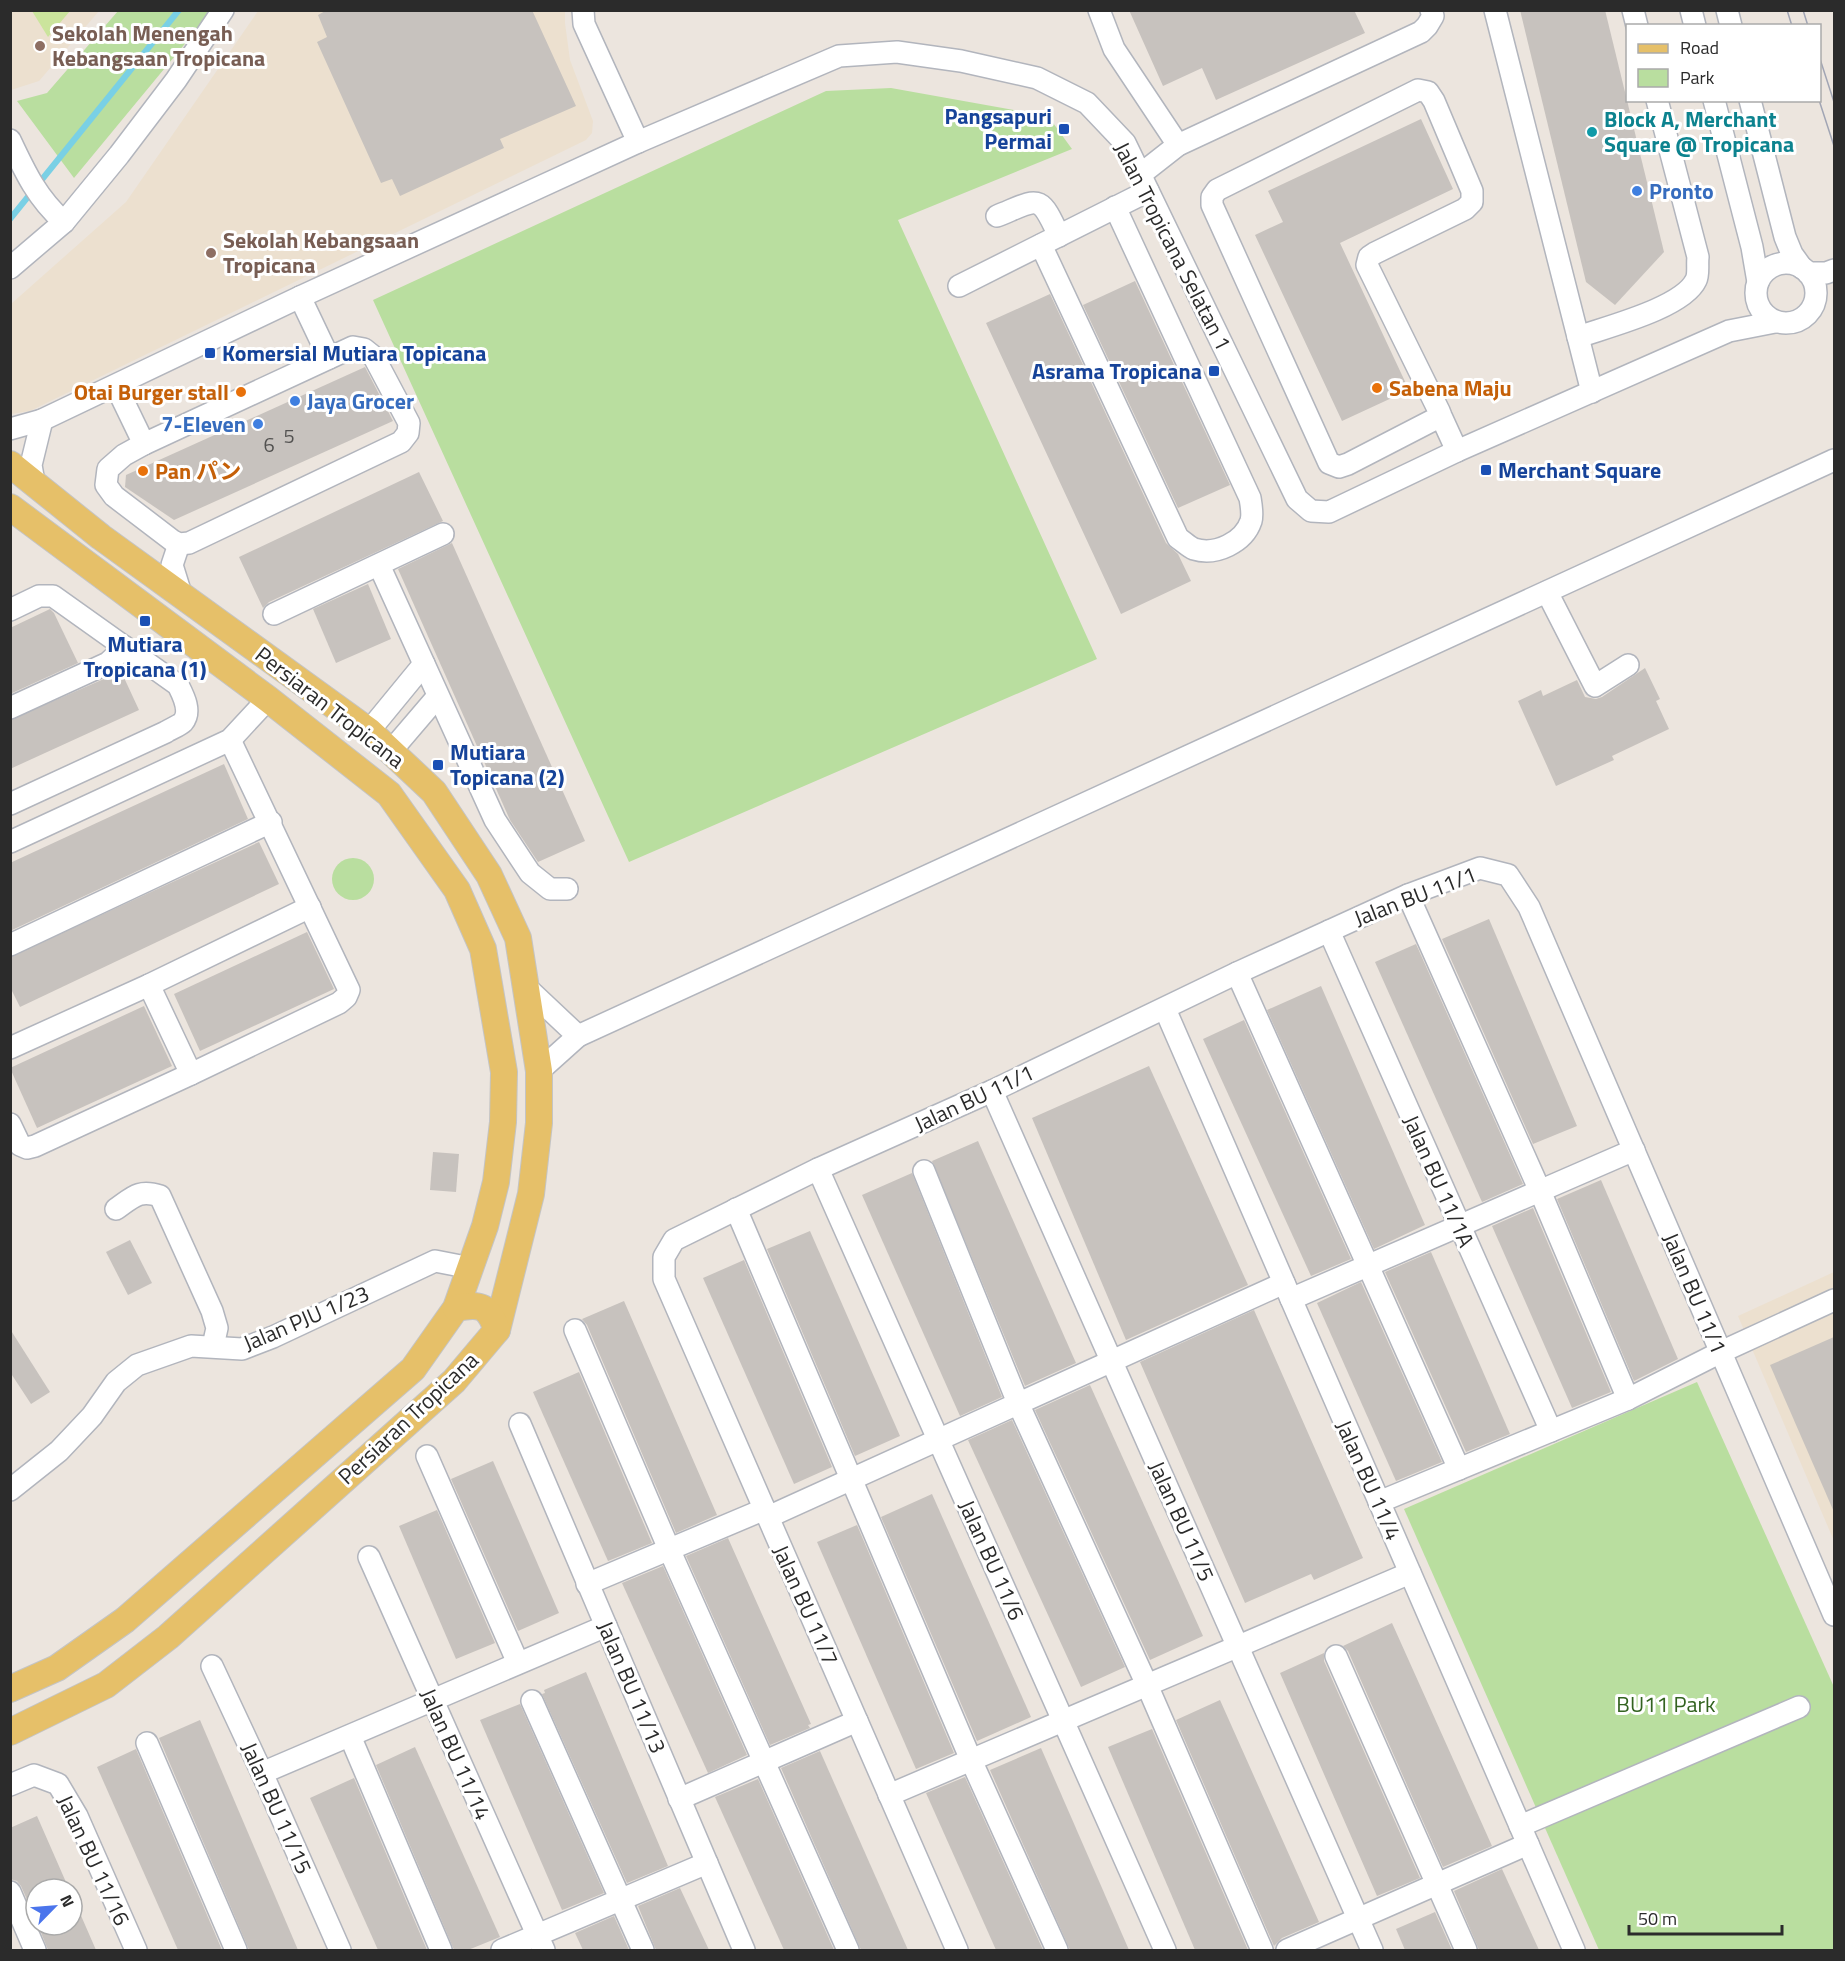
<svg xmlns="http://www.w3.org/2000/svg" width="1845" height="1961" font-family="'Titillium Web','Noto Sans JP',sans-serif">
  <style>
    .education { fill: #ece0cf }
    .green { fill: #b9de9f }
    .pitch { fill: #cbe49c }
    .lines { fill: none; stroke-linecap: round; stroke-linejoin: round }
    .stream { stroke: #79d0e5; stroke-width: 6 }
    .building { fill: #c7c2be }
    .minor-casing { stroke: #b2b5bd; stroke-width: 24 }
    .major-casing { stroke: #c4c4c4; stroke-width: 28 }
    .minor { stroke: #fff; stroke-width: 21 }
    .major { stroke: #e6c069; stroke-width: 26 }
    .tram { stroke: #a1a5b4; stroke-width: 1.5 }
    .education-dot { fill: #8d6e63; stroke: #fff; stroke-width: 2 }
    .transit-dot { fill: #1a4fb4; stroke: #fff; stroke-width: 2 }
    .culture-dot { fill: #0f9aa8; stroke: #fff; stroke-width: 2 }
    .shop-dot { fill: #3f7fe0; stroke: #fff; stroke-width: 2 }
    .food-dot { fill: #e8710a; stroke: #fff; stroke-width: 2 }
    .labels { text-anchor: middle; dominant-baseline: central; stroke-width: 6; stroke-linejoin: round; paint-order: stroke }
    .number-label { font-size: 20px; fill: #525150 }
    .education-label { font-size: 22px; font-weight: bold; fill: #785e54; stroke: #fff; text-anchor: start }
    .transit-label { font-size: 22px; font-weight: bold; fill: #164399; stroke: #fff; text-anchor: start }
    .culture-label { font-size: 22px; font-weight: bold; fill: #0d838f; stroke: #fff; text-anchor: start }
    .shop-label { font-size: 22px; font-weight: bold; fill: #366cbe; stroke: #fff; text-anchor: start }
    .street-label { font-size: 22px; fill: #2b2b2b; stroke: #fff }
    .food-label { font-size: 22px; font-weight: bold; fill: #c56008; stroke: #fff; text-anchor: start }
    .park-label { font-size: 22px; fill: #336320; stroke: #fff }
  </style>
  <rect width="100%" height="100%" fill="#ece5de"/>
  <g class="education">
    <path d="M 10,11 L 99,11 L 39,81 L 11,90 Z"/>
    <path d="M 258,11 L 565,11 L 565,23 L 570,60 L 593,121 L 592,133 L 586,140 L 30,411 L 11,414 L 11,304 L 126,202 Z"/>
    <path d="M 1834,1272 L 1834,1541 L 1738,1316 Z"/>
  </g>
  <g class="green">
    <path d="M 118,11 L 212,11 L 74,178 L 17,101 L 47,93 Z"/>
    <path d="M 891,88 L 1048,116 L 1072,149 L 898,220 L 1097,659 L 629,862 L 373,300 L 826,91 Z"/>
    <circle cx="353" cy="879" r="21"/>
    <path d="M 1697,1382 L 1834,1687 L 1834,1950 L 1599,1950 L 1404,1509 Z"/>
  </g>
  <path class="pitch" d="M 32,11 L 70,11 L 48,37 Z"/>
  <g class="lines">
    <path class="stream" d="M 10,219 L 179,10"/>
  </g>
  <g class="building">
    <path d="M 327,10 L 532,10 L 576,106 L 500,139 L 504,148 L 400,196 L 392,179 L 381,183 L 317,42 L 327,37 L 318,15 Z"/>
    <path d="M 1129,10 L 1354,10 L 1365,33 L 1216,100 L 1202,68 L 1163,86 Z"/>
    <path d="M 1520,10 L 1605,10 L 1664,252 L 1615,305 L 1586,282 Z"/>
    <path d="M 1421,119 L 1453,189 L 1340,243 L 1409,390 L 1342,421 L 1255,235 L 1283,222 L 1268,191 Z"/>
    <path d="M 1135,281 L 1230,485 L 1178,508 L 1083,305 Z"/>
    <path d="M 1050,294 L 1166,543 L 1178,554 L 1191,581 L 1121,614 L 986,323 Z"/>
    <path d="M 365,367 L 393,421 L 174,520 L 125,487 L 126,475 Z"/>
    <path d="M 419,472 L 443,521 L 269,602 L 263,608 L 239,557 Z"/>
    <path d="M 452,543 L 585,841 L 538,862 L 510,820 L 398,569 Z"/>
    <path d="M 368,584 L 391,639 L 336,663 L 313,609 Z"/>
    <path d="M 50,609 L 54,613 L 78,663 L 10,694 L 10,628 Z"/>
    <path d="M 1645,668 L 1660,699 L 1656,701 L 1669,729 L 1612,756 L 1614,760 L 1556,786 L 1518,701 L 1541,690 L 1543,696 L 1577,680 L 1585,697 L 1596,699 L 1602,697 Z"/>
    <path d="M 120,669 L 139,710 L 10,769 L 10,720 L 113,675 Z"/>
    <path d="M 224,764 L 248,819 L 10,931 L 10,863 Z"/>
    <path d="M 259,842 L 279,884 L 20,1007 L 10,987 L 10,957 Z"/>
    <path d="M 1489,919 L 1577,1126 L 1533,1144 L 1442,939 Z"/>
    <path d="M 307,932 L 334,989 L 200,1051 L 174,994 Z"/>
    <path d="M 1416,944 L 1523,1184 L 1482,1202 L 1375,962 Z"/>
    <path d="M 1321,986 L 1425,1225 L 1374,1249 L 1267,1010 Z"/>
    <path d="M 144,1006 L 172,1066 L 37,1128 L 10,1068 Z"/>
    <path d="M 1244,1020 L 1351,1259 L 1311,1276 L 1203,1039 Z"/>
    <path d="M 1149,1066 L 1248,1285 L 1126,1340 L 1032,1118 Z"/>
    <path d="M 978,1141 L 1076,1363 L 1025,1386 L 932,1161 Z"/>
    <path d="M 433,1152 L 459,1154 L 456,1192 L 430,1190 Z"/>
    <path d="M 912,1173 L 1002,1397 L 960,1416 L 862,1195 Z"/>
    <path d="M 1601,1180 L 1678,1359 L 1634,1381 L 1557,1199 Z"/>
    <path d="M 1533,1208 L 1611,1392 L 1572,1408 L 1492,1226 Z"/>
    <path d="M 810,1231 L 900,1436 L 855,1456 L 767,1249 Z"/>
    <path d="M 130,1240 L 152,1283 L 128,1295 L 106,1252 Z"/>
    <path d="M 1431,1252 L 1510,1434 L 1466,1452 L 1385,1272 Z"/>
    <path d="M 744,1260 L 832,1467 L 794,1484 L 703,1278 Z"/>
    <path d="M 1361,1282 L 1442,1462 L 1396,1481 L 1317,1303 Z"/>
    <path d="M 624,1301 L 717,1515 L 676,1533 L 587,1325 L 582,1319 Z"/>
    <path d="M 1254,1310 L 1363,1558 L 1314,1580 L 1311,1574 L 1245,1603 L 1140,1362 Z"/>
    <path d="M 10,1329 L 50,1392 L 31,1404 L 10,1372 Z"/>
    <path d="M 1834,1337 L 1834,1512 L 1770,1365 Z"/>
    <path d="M 579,1372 L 652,1543 L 608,1561 L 533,1392 Z"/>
    <path d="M 1090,1385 L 1203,1636 L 1150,1660 L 1035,1410 Z"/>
    <path d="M 1012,1420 L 1125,1667 L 1081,1687 L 968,1440 Z"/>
    <path d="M 493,1461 L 559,1613 L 518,1631 L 451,1479 Z"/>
    <path d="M 932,1494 L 1031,1717 L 977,1741 L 881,1517 Z"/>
    <path d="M 437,1510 L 495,1643 L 456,1659 L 399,1526 Z"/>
    <path d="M 857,1525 L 954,1753 L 916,1769 L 817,1542 Z"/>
    <path d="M 728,1538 L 811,1724 L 808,1725 L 810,1728 L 770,1745 L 686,1556 Z"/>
    <path d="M 663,1566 L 747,1755 L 708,1773 L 622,1583 Z"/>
    <path d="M 1392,1623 L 1492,1846 L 1443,1867 L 1348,1651 L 1343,1646 Z"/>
    <path d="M 1324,1653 L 1324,1661 L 1420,1878 L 1377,1896 L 1280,1673 Z"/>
    <path d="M 586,1672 L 668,1866 L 627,1883 L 542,1694 L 545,1693 L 544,1690 Z"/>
    <path d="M 1220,1700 L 1319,1922 L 1282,1938 L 1274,1946 L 1176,1720 Z"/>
    <path d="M 520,1704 L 604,1893 L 565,1909 L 562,1910 L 480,1720 Z"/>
    <path d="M 200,1720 L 298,1950 L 249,1950 L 159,1738 Z"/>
    <path d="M 1152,1729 L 1248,1950 L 1195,1950 L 1108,1747 Z"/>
    <path d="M 415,1747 L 500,1937 L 468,1950 L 454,1950 L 376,1765 Z"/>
    <path d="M 1041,1748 L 1129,1950 L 1070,1950 L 990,1770 Z"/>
    <path d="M 136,1749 L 222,1950 L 178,1950 L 97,1767 Z"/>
    <path d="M 820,1751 L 908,1950 L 861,1950 L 781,1768 Z"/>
    <path d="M 965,1777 L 1043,1950 L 996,1950 L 926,1793 Z"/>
    <path d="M 354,1778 L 427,1950 L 378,1950 L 310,1798 Z"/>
    <path d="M 758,1779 L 834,1950 L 784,1950 L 715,1797 Z"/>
    <path d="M 37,1816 L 69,1889 L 36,1889 L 36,1920 L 21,1886 L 17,1881 L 10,1879 L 10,1828 Z"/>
    <path d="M 1502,1869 L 1539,1950 L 1479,1950 L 1454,1891 Z"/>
    <path d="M 680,1888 L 709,1950 L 656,1950 L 638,1906 Z"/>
    <path d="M 72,1895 L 96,1950 L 48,1950 L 38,1925 L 72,1925 Z"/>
    <path d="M 1435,1912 L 1452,1950 L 1405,1950 L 1396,1929 Z"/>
    <path d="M 614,1916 L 629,1950 L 583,1950 L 575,1933 Z"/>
  </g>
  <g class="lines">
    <g class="minor-casing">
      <g id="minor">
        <path d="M 583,10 L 584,24 L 638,142"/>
        <path d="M 1099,10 L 1114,49 L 1178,145"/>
        <path d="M 1495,10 L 1592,392"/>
        <path d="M 1633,10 L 1637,26"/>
        <path d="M 1691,10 L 1695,26"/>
        <path d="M 1727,10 L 1731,26"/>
        <path d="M 1714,100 L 1752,247 L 1758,282"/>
        <path d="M 1750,100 L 1785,237 L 1792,254 L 1802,268"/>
        <path d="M 10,140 C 25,172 37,198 64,222"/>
        <path d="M 1141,174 L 1178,145 L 1421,32 L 1427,26 L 1433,16 L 1431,10"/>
        <path d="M 997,216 C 1039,199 1039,192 1059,236"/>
        <path d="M 1041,245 L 1178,538 C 1183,541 1189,547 1194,549 C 1216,556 1244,542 1251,521 C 1253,514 1251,504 1250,498 L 1115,207"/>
        <circle cx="1786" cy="293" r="30"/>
        <path d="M 10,268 L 64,222 L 119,155 L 176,80 L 223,10"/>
        <path d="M 1808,273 L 1826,273 L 1834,270"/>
        <path d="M 959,286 L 1148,191"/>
        <path d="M 300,297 L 329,358"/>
        <path d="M 1578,337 C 1606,327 1683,308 1696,280 C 1699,274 1697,264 1698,257 L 1657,100"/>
        <path d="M 353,347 L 364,349 L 374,357 L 409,423 L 408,433 L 401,442 L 189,543 L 179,544 L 173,541 L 114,496 L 106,485 L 108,469 L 124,455 L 144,444 Z"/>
        <path d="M 116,386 L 144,444"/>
        <path d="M 1441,416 L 1348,464 L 1339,467 L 1329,463 L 1212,205 L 1212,197 L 1217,190 L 1418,90 L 1428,92 L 1434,101 L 1472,191 L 1472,202 L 1465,209 L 1375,253 L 1369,257 L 1367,265 L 1439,411 L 1441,416 L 1457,451"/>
        <path d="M 10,429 L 42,420 L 300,297 L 638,142 L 839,56 L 897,52 L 961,61 L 1037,78 L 1087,103 L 1125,143 L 1297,499 L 1311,511 L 1329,512 L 1457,451 L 1729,331 L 1775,322"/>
        <path d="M 34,482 L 31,465 L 42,420"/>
        <path d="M 179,544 L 172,565 L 181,594"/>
        <path d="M 379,565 L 495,820 L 530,873 L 550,889 L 567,889"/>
        <path d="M 1547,592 L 1595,686 L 1628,665"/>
        <path d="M 10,610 L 39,596 L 53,596 L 178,685 C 183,695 192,711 183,722 C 179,726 170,729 166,732 L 10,804"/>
        <path d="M 274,614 L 443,534"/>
        <path d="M 10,708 L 108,663 L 125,647"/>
        <path d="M 369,731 L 424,664"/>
        <path d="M 391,751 L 438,696"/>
        <path d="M 10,842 L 230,740 L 268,699"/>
        <path d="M 1408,895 L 1540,1191 L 1628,1399"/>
        <path d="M 1329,931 L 1551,1431"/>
        <path d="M 10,945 L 271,822"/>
        <path d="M 1237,973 L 1459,1469"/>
        <path d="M 149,985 L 191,1074"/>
        <path d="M 528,989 L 578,1036 L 539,1071"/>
        <path d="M 1165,1009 L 1574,1950"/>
        <path d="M 578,1036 L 1834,460"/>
        <path d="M 10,1048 L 149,985 L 310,907"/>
        <path d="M 992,1091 L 1372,1950"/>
        <path d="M 10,1124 L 20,1145 L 27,1148 L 35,1146 L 191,1074 L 339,1003 L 346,997 L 349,990 L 230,740"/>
        <path d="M 818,1169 L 1165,1950"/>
        <path d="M 924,1171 L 1018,1403 L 1147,1685 L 1262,1950"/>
        <path d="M 116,1209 C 133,1197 139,1189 160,1196 L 212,1311 L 217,1328 L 213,1346"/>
        <path d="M 736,1209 L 971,1760 L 1057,1950"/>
        <path d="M 1291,1299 L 1634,1150"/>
        <path d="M 575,1330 L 669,1549 L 848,1950"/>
        <path d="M 520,1424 L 744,1950"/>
        <path d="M 427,1456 L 518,1663"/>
        <path d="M 10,1490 L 59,1451 L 92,1416 L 116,1382 L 137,1365 L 191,1346 L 242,1349 L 273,1337 L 435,1261 L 471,1268"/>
        <path d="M 1379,1502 L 1628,1399 L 1721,1352 L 1834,1300"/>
        <path d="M 768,1517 C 940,1440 1111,1360 1284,1283"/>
        <path d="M 369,1557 L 544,1950"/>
        <path d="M 587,1584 L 765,1509"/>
        <path d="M 1336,1656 L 1466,1950"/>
        <path d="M 212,1666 L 262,1773 L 340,1950"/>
        <path d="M 532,1701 L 643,1950"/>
        <path d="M 350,1736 L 441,1950"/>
        <path d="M 147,1743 L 236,1950"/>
        <path d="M 262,1773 L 606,1626"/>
        <path d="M 10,1785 L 34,1775 L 58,1784 L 77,1816 L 136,1950"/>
        <path d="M 889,1795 L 1410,1573"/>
        <path d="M 679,1799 L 857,1721"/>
        <path d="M 1520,1826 L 1799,1707"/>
        <path d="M 10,1892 L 35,1950"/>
        <path d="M 502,1950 L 707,1863"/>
        <path d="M 957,1950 L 664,1279 L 664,1257 L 674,1240 L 818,1169 L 992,1091 L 1237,973 L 1408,895 L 1480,868 L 1508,875 L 1529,907 L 1834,1615"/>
        <path d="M 1287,1950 L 1528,1844"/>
      </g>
    </g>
    <g class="major-casing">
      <g id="major">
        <path d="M 10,464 L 101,537 L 369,731 L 434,792 L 489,875 L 518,938 L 539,1071 L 539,1123 L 531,1194 L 497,1330 L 454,1381 L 168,1637 L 106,1685 L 10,1732"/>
        <path d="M 10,507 L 268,699 L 389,794 L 457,890 L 483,949 L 504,1072 L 503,1122 L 496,1182 L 485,1226 L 456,1308 L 413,1369 L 125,1620 L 57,1668 L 10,1689"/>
        <path d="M 456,1308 C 482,1303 488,1306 497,1330"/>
      </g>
    </g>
    <use href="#minor" class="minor"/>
    <use href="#major" class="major"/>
    <g class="tram">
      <path d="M 1787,10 L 1792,26"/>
      <path d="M 1803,10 L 1808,26"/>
      <path d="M 1820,59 L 1834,102"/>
      <path d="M 1819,100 L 1834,146"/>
    </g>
  </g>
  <g class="education-dot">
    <circle cx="40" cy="46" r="6"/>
    <circle cx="211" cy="253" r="6"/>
  </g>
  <g class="transit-dot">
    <rect x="1058" y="123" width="12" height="12" rx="3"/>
    <rect x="204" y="347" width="12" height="12" rx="3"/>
    <rect x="1208" y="365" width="12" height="12" rx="3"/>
    <rect x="1480" y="464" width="12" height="12" rx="3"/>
    <rect x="139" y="615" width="12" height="12" rx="3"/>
    <rect x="432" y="759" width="12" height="12" rx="3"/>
  </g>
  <circle class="culture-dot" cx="1592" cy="132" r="6"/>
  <g class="shop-dot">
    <circle cx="1637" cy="191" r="6"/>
    <circle cx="295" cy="401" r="6"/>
    <circle cx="258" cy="424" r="6"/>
  </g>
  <g class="food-dot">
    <circle cx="1377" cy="388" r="6"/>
    <circle cx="241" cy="392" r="6"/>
    <circle cx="143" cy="471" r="6"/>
  </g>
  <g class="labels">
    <g class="number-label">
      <text x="289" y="435">5</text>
      <text x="269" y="444">6</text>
    </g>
    <g class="education-label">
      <text x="52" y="33">Sekolah Menengah<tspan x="52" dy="25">Kebangsaan Tropicana</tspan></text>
      <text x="223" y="240">Sekolah Kebangsaan<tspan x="223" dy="25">Tropicana</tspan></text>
    </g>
    <g class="transit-label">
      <text x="1052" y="116" text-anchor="end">Pangsapuri<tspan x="1052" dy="25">Permai</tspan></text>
      <text x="222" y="353">Komersial Mutiara Topicana</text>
      <text x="1202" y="371" text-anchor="end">Asrama Tropicana</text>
      <text x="1498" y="470">Merchant Square</text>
      <text x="145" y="644" text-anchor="middle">Mutiara<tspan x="145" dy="25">Tropicana (1)</tspan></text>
      <text x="450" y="752">Mutiara<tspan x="450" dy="25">Topicana (2)</tspan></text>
    </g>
    <g class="culture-label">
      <text x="1604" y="119">Block A, Merchant<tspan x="1604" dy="25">Square @ Tropicana</tspan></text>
    </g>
    <g class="shop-label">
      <text x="1649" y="191">Pronto</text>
      <text x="307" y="401">Jaya Grocer</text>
      <text x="246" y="424" text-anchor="end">7-Eleven</text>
    </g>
    <g class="street-label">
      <text transform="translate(1173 246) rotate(63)">Jalan Tropicana Selatan 1</text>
      <text transform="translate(330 707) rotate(38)">Persiaran Tropicana</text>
      <text transform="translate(1415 896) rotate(-21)">Jalan BU 11/1</text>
      <text transform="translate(974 1098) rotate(-25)">Jalan BU 11/1</text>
      <text transform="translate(1439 1181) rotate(66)">Jalan BU 11/1A</text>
      <text transform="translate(1695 1293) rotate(67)">Jalan BU 11/1</text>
      <text transform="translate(306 1318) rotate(-23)">Jalan PJU 1/23</text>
      <text transform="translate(408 1418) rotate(-43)">Persiaran Tropicana</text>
      <text transform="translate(1369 1480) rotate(66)">Jalan BU 11/4</text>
      <text transform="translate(1182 1521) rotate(66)">Jalan BU 11/5</text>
      <text transform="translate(992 1560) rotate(66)">Jalan BU 11/6</text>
      <text transform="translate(806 1605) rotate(66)">Jalan BU 11/7</text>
      <text transform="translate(632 1687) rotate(67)">Jalan BU 11/13</text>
      <text transform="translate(456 1754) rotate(66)">Jalan BU 11/14</text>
      <text transform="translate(277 1808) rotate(66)">Jalan BU 11/15</text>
      <text transform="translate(94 1860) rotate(65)">Jalan BU 11/16</text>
    </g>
    <g class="food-label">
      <text x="1389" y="388">Sabena Maju</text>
      <text x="229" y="392" text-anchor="end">Otai Burger stall</text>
      <text x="155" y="471">Pan パン</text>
    </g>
    <g class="park-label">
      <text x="1666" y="1704">BU11 Park</text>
    </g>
  </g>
  <rect width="1845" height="1961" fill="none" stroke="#2b2b2b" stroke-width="24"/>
  <rect x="1626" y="24" width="195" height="78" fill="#ffffff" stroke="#aaaaaa" stroke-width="1.5"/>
  <rect x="1638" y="44" width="30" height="9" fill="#e6c069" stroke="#aaaaaa" stroke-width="1.5"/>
  <text x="1680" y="54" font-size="18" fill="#2b2b2b">Road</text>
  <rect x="1638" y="69" width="30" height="18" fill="#b9de9f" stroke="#aaaaaa" stroke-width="1.5"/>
  <text x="1680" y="84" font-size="18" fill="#2b2b2b">Park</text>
  <g transform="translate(54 1907) rotate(65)"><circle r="28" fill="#ffffff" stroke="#aaaaaa" stroke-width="1.5"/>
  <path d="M0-4.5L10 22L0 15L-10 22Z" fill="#4b75ec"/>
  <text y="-9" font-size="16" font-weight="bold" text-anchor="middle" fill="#2b2b2b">N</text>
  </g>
  <path d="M1629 1925v9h153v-9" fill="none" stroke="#2b2b2b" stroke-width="3"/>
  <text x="1638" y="1925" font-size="18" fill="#2b2b2b" stroke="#ffffff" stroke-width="4.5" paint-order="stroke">50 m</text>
</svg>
